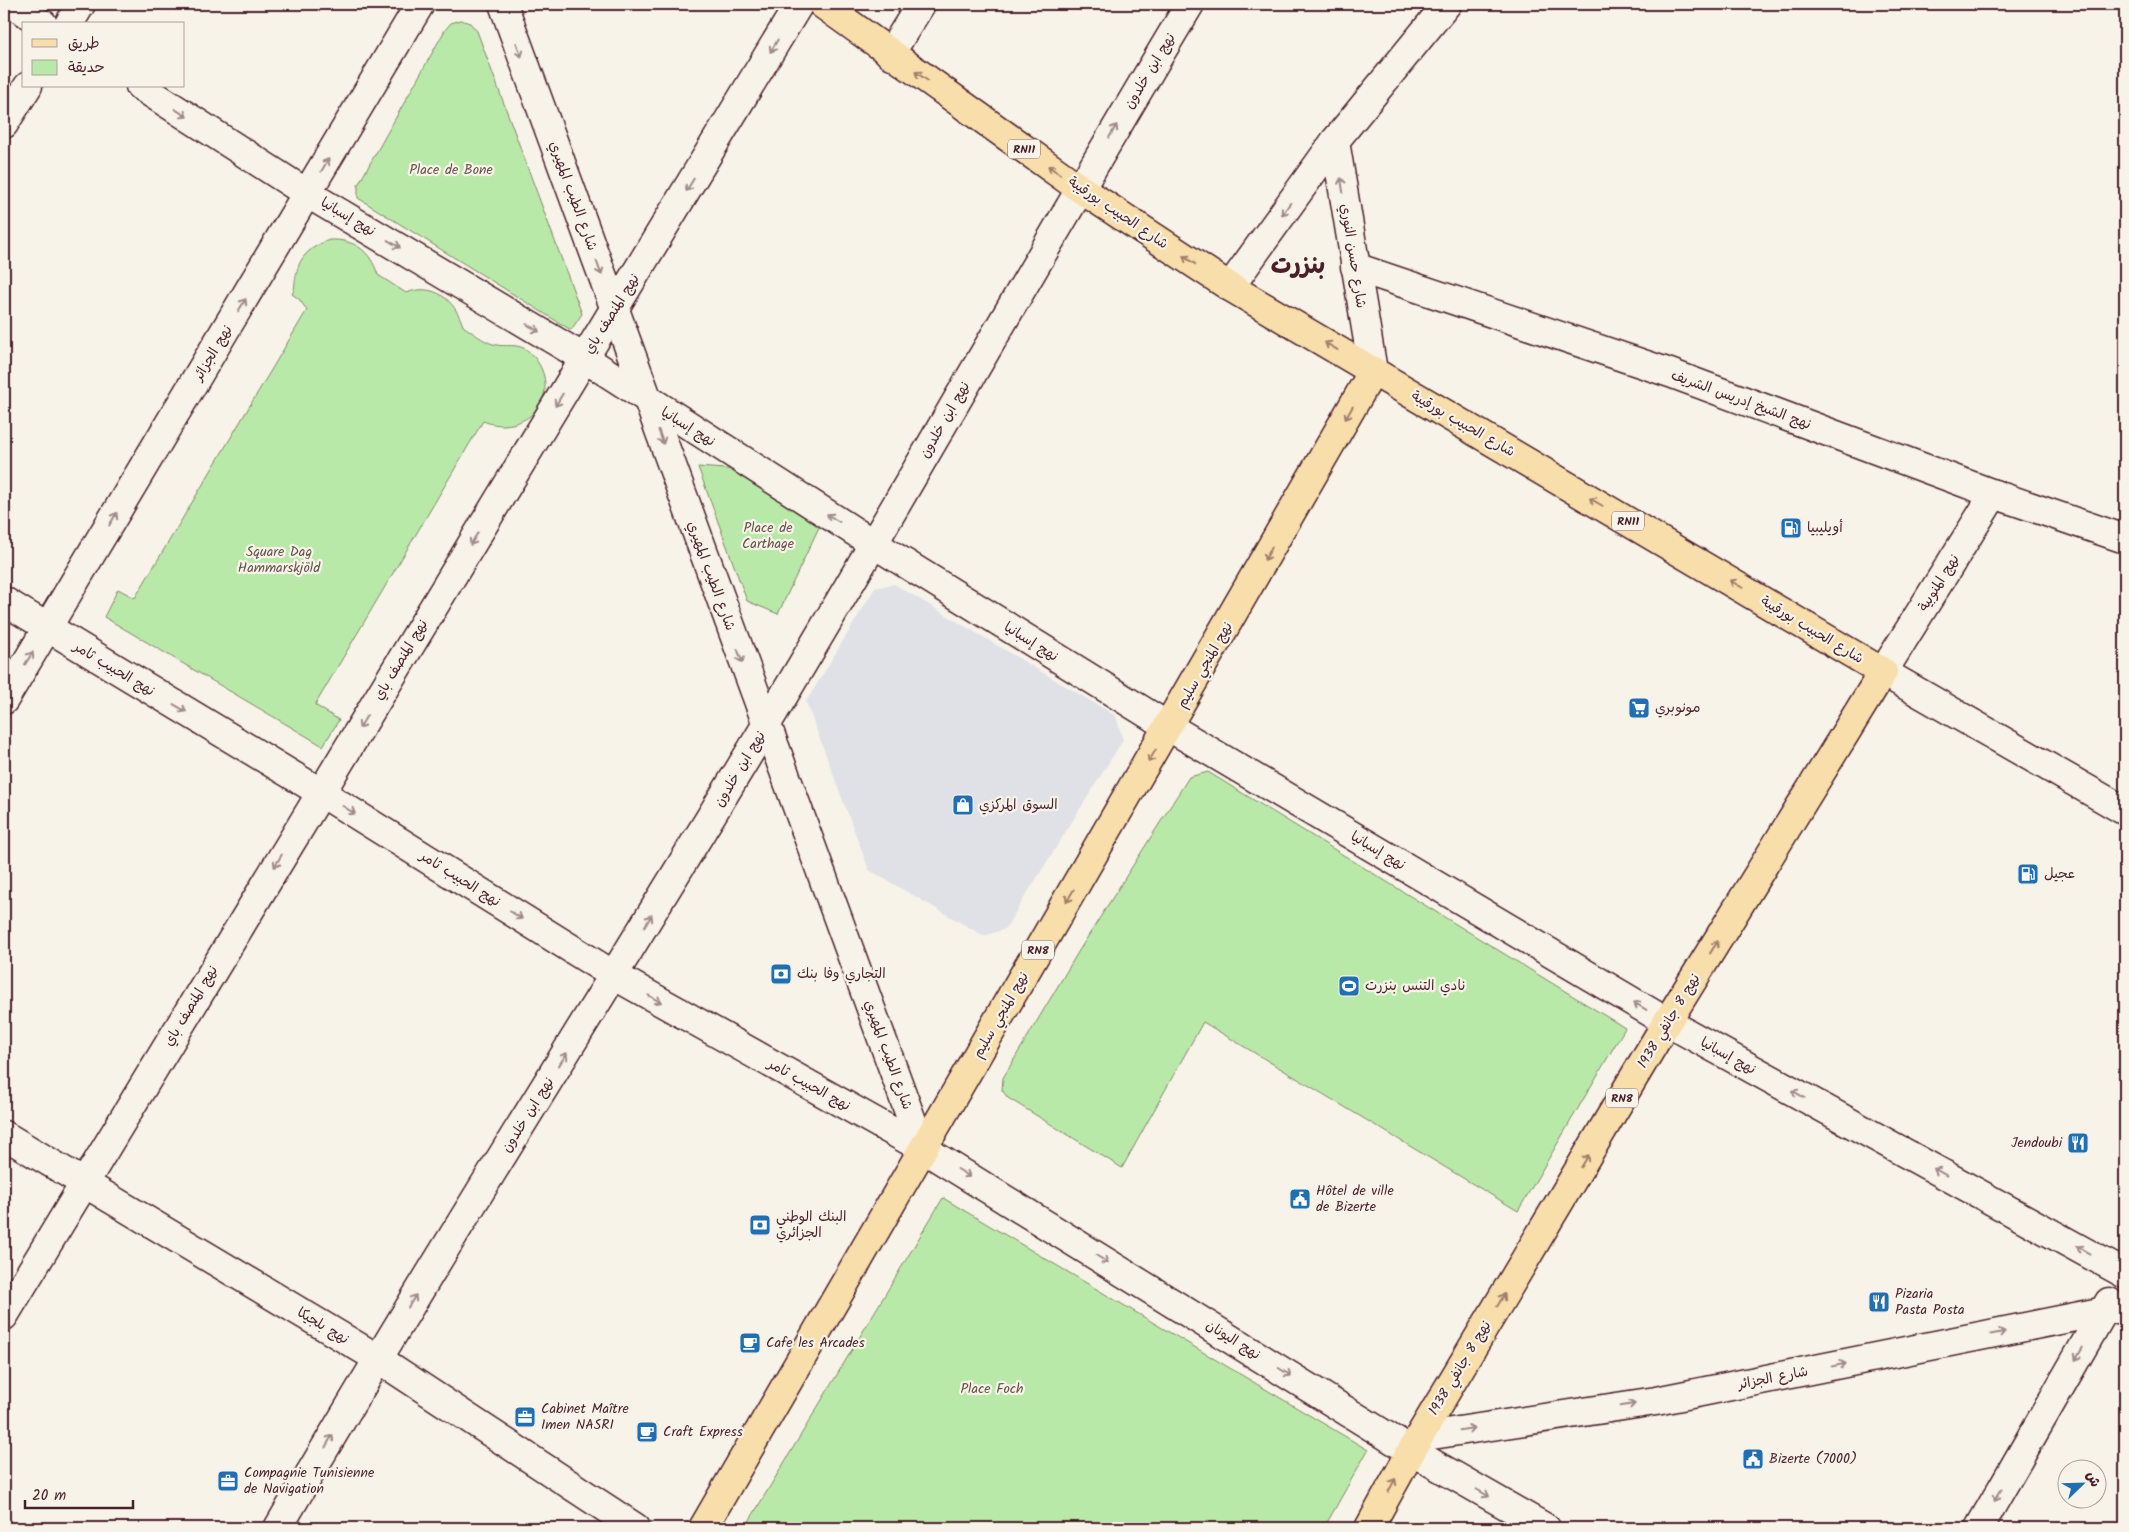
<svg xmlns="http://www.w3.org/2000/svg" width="2129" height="1532" font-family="Kalam,'Playpen Sans Arabic',sans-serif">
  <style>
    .built { fill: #e0e1e7 }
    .green { fill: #b9e9a8; stroke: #82846a }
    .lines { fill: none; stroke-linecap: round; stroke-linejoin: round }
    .minor-casing { stroke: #4a1f2b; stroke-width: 31 }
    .tertiary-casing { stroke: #4a1f2b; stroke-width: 31 }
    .secondary-casing { stroke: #4a1f2b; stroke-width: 31 }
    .primary-casing { stroke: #4a1f2b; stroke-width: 31 }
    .minor { stroke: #f7f3e8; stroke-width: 28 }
    .tertiary { stroke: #f7f3e8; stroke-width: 28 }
    .secondary { stroke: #f7f3e8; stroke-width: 28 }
    .primary { stroke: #f8deab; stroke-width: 28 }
    .oneway { stroke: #a0898a }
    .oneway2 { stroke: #a17e6b }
    .labels { text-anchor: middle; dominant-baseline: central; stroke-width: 4.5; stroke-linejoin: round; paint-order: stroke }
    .shield { fill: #f7f3e8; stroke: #7e5f64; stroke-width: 1 }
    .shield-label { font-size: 12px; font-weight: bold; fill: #4a1f2b }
    .street-label { font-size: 14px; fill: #4a1f2b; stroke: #f7f3e8 }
    .park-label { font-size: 14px; fill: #66524a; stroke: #f7f3e8 }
    .poi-label { font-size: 14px; fill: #4a1f2b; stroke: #f7f3e8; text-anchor: start }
    .town-label { font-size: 24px; font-weight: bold; fill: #4a1f2b; stroke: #f7f3e8 }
  </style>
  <rect width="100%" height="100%" fill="#f7f3e8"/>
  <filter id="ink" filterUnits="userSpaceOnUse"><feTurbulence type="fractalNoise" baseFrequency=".02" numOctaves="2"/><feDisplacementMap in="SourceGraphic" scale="10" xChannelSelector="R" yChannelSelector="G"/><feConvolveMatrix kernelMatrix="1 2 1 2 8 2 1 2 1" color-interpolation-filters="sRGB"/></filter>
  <g filter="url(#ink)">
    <path class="built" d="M 894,584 L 1116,716 L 1123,740 L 1005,929 L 984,936 L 869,870 L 806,702 L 875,588 Z"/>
    <g class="green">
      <path d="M 461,20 L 470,23 L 477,31 L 582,314 L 571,330 L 358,198 L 358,185 L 445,30 L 451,23 Z"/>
      <path d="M 329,240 C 354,239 370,250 378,275 L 406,293 C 434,282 455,300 463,326 C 472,332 483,341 493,344 C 508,349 520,339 535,358 C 564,397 525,438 483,421 L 315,705 L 339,720 L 323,746 L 104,617 L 118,589 L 135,598 L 307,310 L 299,299 L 292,294 C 296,287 294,283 296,276 C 299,256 311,247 329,240 Z"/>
      <path d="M 698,467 L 752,471 L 820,525 L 778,614 L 747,601 Z"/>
      <path d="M 1208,772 L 1625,1028 L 1518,1211 L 1203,1022 L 1122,1168 L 1008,1098 L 1002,1090 L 1003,1078 L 1080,949 L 1189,777 Z"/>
      <path d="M 943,1198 L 1368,1450 L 1324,1528 L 745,1528 Z"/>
    </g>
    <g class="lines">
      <g class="minor-casing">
        <g id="minor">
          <path d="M 13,4 L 43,24"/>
          <path d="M 503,4 L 922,1148"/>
          <path d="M 69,24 L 81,4"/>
          <path d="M 890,54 L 921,4"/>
          <path d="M 140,86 L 308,194 L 584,358 L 874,544 L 1169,727 L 1667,1022 L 2125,1274"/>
          <path d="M 4,124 L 28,86"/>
          <path d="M 1355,267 L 1670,373 L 1994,494 L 2125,539"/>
          <path d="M 4,601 L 320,792 L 615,976 L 922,1148 L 1411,1451 L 1546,1528"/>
          <path d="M 1883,672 L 1994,494"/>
          <path d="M 4,700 L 420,4"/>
          <path d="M 4,1135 L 377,1358 L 636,1528"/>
          <path d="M 1419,1437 L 1656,1401 L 2125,1307"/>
          <path d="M 278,1528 C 435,1258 604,995 765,727 C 909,487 1046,243 1190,4"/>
          <path d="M 1979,1528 L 2109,1302"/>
        </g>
      </g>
      <g class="tertiary-casing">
        <g id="tertiary">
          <path d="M 1335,141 L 1373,371"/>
          <path d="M 1230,287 L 1335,141 L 1447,4"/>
          <path d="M 4,1316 L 799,4"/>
        </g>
      </g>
      <g class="secondary-casing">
        <path id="secondary" d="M 1883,672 L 2125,811"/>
      </g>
      <g class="primary-casing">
        <g id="primary">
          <path d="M 822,4 L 1079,188 L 1230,287 L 1883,672 L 1667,1022 L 1419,1437 L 1369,1528"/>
          <path d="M 703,1528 C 926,1142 1151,758 1373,371"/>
        </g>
      </g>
      <use href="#minor" class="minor"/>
      <use href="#tertiary" class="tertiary"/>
      <use href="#secondary" class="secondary"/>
      <use href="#primary" class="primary"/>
    </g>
    <defs><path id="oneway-shaft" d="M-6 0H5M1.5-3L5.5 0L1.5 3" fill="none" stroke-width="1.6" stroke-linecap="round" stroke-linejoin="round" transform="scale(1.25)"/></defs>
    <g class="oneway">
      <use href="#oneway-shaft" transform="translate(774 46) rotate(121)"/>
      <use href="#oneway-shaft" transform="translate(519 50) rotate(70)"/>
      <use href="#oneway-shaft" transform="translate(181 113) rotate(33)"/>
      <use href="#oneway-shaft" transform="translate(1113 131) rotate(-59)"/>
      <use href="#oneway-shaft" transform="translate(325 165) rotate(-60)"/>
      <use href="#oneway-shaft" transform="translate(690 185) rotate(121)"/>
      <use href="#oneway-shaft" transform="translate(1342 185) rotate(-99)"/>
      <use href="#oneway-shaft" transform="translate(1286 209) rotate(126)"/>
      <use href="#oneway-shaft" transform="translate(394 244) rotate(31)"/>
      <use href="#oneway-shaft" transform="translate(599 268) rotate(70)"/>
      <use href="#oneway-shaft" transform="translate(242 305) rotate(-59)"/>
      <use href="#oneway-shaft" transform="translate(533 328) rotate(31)"/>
      <use href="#oneway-shaft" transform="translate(559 400) rotate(121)"/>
      <use href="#oneway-shaft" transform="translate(661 437) rotate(70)"/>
      <use href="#oneway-shaft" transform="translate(833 518) rotate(-148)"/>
      <use href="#oneway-shaft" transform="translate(113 519) rotate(-59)"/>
      <use href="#oneway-shaft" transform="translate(474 539) rotate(121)"/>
      <use href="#oneway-shaft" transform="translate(740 656) rotate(70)"/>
      <use href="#oneway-shaft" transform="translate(29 658) rotate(-58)"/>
      <use href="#oneway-shaft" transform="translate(180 708) rotate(31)"/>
      <use href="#oneway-shaft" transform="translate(363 722) rotate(121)"/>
      <use href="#oneway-shaft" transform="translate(349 810) rotate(32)"/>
      <use href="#oneway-shaft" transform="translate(278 861) rotate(121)"/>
      <use href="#oneway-shaft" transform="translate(516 915) rotate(32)"/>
      <use href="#oneway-shaft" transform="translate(648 921) rotate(-59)"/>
      <use href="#oneway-shaft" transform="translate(655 999) rotate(29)"/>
      <use href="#oneway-shaft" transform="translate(1640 1006) rotate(-149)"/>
      <use href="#oneway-shaft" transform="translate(563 1059) rotate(-58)"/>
      <use href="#oneway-shaft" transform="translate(1798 1094) rotate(-151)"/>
      <use href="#oneway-shaft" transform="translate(1940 1172) rotate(-151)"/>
      <use href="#oneway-shaft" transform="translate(964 1173) rotate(32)"/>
      <use href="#oneway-shaft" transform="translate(2083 1250) rotate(-151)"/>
      <use href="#oneway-shaft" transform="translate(1102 1259) rotate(32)"/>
      <use href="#oneway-shaft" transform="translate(412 1301) rotate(-58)"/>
      <use href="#oneway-shaft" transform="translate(1998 1333) rotate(-11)"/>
      <use href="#oneway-shaft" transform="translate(2079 1354) rotate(120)"/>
      <use href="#oneway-shaft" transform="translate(1839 1365) rotate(-11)"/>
      <use href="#oneway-shaft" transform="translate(1285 1372) rotate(32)"/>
      <use href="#oneway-shaft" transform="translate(1628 1405) rotate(-9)"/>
      <use href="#oneway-shaft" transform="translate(1467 1429) rotate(-9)"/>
      <use href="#oneway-shaft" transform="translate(329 1441) rotate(-60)"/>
      <use href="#oneway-shaft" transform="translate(1483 1493) rotate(30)"/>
      <use href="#oneway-shaft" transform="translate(1998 1495) rotate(120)"/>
    </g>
    <g class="oneway2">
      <use href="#oneway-shaft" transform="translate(921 76) rotate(-145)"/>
      <use href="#oneway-shaft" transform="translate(1054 170) rotate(-145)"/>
      <use href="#oneway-shaft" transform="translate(1189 260) rotate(-147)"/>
      <use href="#oneway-shaft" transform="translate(1331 346) rotate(-149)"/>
      <use href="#oneway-shaft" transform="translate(1349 413) rotate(120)"/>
      <use href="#oneway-shaft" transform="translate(1596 502) rotate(-150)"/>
      <use href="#oneway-shaft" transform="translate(1268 554) rotate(120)"/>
      <use href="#oneway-shaft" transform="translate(1736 584) rotate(-150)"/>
      <use href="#oneway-shaft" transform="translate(1152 756) rotate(120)"/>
      <use href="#oneway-shaft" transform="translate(1070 896) rotate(120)"/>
      <use href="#oneway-shaft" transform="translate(1714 947) rotate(-58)"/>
      <use href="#oneway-shaft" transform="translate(1585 1161) rotate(-59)"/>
      <use href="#oneway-shaft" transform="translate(1501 1300) rotate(-59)"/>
      <use href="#oneway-shaft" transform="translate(1392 1485) rotate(-62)"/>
    </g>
  </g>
  <defs>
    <g id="fuel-square" transform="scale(1.125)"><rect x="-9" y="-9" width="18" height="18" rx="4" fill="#1f6fb2" stroke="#f7f3e8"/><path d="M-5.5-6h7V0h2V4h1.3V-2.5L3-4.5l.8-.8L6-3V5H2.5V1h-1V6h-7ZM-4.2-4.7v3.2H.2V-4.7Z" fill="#fff"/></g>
    <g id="supermarket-square" transform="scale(1.125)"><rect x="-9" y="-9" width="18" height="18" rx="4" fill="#1f6fb2" stroke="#f7f3e8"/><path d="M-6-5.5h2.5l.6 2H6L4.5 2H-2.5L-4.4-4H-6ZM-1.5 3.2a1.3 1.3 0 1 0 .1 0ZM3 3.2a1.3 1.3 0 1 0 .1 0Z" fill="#fff"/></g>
    <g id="shop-square" transform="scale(1.125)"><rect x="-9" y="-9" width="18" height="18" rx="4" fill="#1f6fb2" stroke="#f7f3e8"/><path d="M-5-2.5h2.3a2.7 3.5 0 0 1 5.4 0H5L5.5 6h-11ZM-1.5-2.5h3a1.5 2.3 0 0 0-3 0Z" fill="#fff"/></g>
    <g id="bank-square" transform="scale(1.125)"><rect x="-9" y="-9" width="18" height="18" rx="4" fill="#1f6fb2" stroke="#f7f3e8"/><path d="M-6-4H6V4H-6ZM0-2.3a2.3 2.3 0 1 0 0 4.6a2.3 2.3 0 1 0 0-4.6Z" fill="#fff"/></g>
    <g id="stadium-square" transform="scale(1.125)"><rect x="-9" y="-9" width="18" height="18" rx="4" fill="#1f6fb2" stroke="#f7f3e8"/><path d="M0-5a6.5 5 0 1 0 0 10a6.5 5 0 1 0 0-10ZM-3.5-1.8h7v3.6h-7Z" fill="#fff"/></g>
    <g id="restaurant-square" transform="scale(1.125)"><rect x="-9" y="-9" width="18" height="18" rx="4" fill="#1f6fb2" stroke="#f7f3e8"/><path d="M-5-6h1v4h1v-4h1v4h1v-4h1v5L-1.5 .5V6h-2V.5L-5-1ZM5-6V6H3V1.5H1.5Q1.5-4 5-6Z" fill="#fff"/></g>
    <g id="civic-square" transform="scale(1.125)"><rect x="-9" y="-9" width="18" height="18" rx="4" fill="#1f6fb2" stroke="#f7f3e8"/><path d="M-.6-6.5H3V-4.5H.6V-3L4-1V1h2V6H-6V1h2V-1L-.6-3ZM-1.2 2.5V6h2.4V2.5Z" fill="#fff"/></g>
    <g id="cafe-square" transform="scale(1.125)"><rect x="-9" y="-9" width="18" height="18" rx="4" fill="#1f6fb2" stroke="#f7f3e8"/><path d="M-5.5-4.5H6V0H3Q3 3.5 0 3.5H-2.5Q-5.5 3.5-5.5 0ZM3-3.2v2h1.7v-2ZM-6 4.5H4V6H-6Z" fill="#fff"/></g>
    <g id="office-square" transform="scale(1.125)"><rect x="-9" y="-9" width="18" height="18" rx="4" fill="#1f6fb2" stroke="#f7f3e8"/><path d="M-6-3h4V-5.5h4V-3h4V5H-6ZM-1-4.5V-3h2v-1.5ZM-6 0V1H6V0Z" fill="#fff"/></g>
  </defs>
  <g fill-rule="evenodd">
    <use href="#fuel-square" x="1791" y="528"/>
    <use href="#supermarket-square" x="1639" y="708"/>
    <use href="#shop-square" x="963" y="805"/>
    <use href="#fuel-square" x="2028" y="874"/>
    <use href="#bank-square" x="781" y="974"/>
    <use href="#stadium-square" x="1349" y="986"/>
    <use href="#restaurant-square" x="2078" y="1143"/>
    <use href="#civic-square" x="1300" y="1199"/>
    <use href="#bank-square" x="760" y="1225"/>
    <use href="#restaurant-square" x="1879" y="1302"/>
    <use href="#cafe-square" x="750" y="1343"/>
    <use href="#office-square" x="525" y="1417"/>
    <use href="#cafe-square" x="647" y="1432"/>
    <use href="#civic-square" x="1753" y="1459"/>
    <use href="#office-square" x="228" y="1481"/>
  </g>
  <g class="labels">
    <g class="shield">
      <rect x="1008" y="139.5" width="32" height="19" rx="4"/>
      <rect x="1612" y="511.5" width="32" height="19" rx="4"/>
      <rect x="1022" y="940.5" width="32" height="19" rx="4"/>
      <rect x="1606" y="1088.5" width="32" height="19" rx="4"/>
    </g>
    <g class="shield-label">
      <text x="1024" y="149">RN11</text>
      <text x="1628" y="521">RN11</text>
      <text x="1038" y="950">RN8</text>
      <text x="1622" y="1098">RN8</text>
    </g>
    <g class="street-label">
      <text transform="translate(1150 71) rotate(-59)">نهج ابن خلدون</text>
      <text transform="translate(573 196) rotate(70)">شارع الطيب المهيري</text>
      <text transform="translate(1118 213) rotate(34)">شارع الحبيب بورقيبة</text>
      <text transform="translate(348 217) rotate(31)">نهج إسبانيا</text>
      <text transform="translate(1353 256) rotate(81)">شارع حسن النوري</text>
      <text transform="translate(612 314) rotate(-58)">نهج المنصف باي</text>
      <text transform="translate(213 353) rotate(-59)">نهج الجزائر</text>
      <text transform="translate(1741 400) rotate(20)">نهج الشيخ إدريس الشريف</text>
      <text transform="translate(945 420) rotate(-60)">نهج ابن خلدون</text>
      <text transform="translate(1463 424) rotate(30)">شارع الحبيب بورقيبة</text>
      <text transform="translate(688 427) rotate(32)">نهج إسبانيا</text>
      <text transform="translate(711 576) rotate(70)">شارع الطيب المهيري</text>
      <text transform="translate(1939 583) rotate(-58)">نهج المنوبية</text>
      <text transform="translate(1812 630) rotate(31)">شارع الحبيب بورقيبة</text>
      <text transform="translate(1031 642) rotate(32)">نهج إسبانيا</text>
      <text transform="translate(401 660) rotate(-59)">نهج المنصف باي</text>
      <text transform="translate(1205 665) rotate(-60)">نهج المنجي سليم</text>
      <text transform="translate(114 669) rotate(31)">نهج الحبيب ثامر</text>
      <text transform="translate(740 769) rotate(-59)">نهج ابن خلدون</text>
      <text transform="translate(1378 851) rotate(31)">نهج إسبانيا</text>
      <text transform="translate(460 879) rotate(32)">نهج الحبيب ثامر</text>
      <text transform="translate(191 1006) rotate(-59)">نهج المنصف باي</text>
      <text transform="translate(1001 1015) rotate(-60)">نهج المنجي سليم</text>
      <text transform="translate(1669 1021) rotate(-59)">نهج 8 جانفي 1938</text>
      <text transform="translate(888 1055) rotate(70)">شارع الطيب المهيري</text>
      <text transform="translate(1728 1056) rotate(29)">نهج إسبانيا</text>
      <text transform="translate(809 1085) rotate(29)">نهج الحبيب ثامر</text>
      <text transform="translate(528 1115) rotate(-58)">نهج ابن خلدون</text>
      <text transform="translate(323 1326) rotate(31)">نهج بلجيكا</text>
      <text transform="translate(1233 1340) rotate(32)">نهج اليونان</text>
      <text transform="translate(1460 1368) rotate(-59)">نهج 8 جانفي 1938</text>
      <text transform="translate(1773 1378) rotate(-11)">شارع الجزائر</text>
    </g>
    <g class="park-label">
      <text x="451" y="170">Place de Bone</text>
      <text x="768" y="528">Place de<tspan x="768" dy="16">Carthage</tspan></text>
      <text x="279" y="552">Square Dag<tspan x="279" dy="16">Hammarskjöld</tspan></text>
      <text x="992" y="1389">Place Foch</text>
    </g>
    <g class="poi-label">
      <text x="1807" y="528">أويليبيا</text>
      <text x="1655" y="708">مونوبري</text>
      <text x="979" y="805">السوق المركزي</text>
      <text x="2044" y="874">عجيل</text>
      <text x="797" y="974">التجاري وفا بنك</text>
      <text x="1365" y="986">نادي التنس بنزرت</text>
      <text x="2062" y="1143" text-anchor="end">Jendoubi</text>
      <text x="1316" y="1191">Hôtel de ville<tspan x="1316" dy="16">de Bizerte</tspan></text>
      <text x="776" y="1217">البنك الوطني<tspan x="776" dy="16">الجزائري</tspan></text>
      <text x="1895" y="1294">Pizaria<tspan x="1895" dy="16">Pasta Posta</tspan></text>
      <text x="766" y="1343">Cafe les Arcades</text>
      <text x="541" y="1409">Cabinet Maître<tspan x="541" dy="16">Imen NASRI</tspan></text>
      <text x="663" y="1432">Craft Express</text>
      <text x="1769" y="1459">Bizerte (7000)</text>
      <text x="244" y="1473">Compagnie Tunisienne<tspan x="244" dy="16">de Navigation</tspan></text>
    </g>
    <g class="town-label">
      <text x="1298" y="266">بنزرت</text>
    </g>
  </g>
  <rect width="2129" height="1532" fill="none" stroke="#f7f3e8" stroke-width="20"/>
  <rect x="10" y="10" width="2109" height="1512" fill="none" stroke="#4a1f2b" stroke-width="2" filter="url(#ink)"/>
  <rect x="22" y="22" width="162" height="65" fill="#f7f3e8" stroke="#b29e9c"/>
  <rect x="32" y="39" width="25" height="8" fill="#f8deab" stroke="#b29e9c"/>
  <text x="68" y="48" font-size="15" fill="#4a1f2b">طريق</text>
  <rect x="32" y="60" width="25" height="15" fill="#b9e9a8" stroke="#b29e9c"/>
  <text x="68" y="72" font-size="15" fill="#4a1f2b">حديقة</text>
  <g transform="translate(2082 1484) rotate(67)"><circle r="24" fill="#f7f3e8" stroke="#b29e9c"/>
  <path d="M0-4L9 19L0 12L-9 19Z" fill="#1f6fb2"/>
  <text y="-8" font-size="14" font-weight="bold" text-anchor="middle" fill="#4a1f2b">ش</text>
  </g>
  <path d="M25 1500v8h108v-8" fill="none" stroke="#4a1f2b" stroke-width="2.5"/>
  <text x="32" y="1500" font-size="15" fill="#4a1f2b" stroke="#f7f3e8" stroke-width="4" paint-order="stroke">20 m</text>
</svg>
